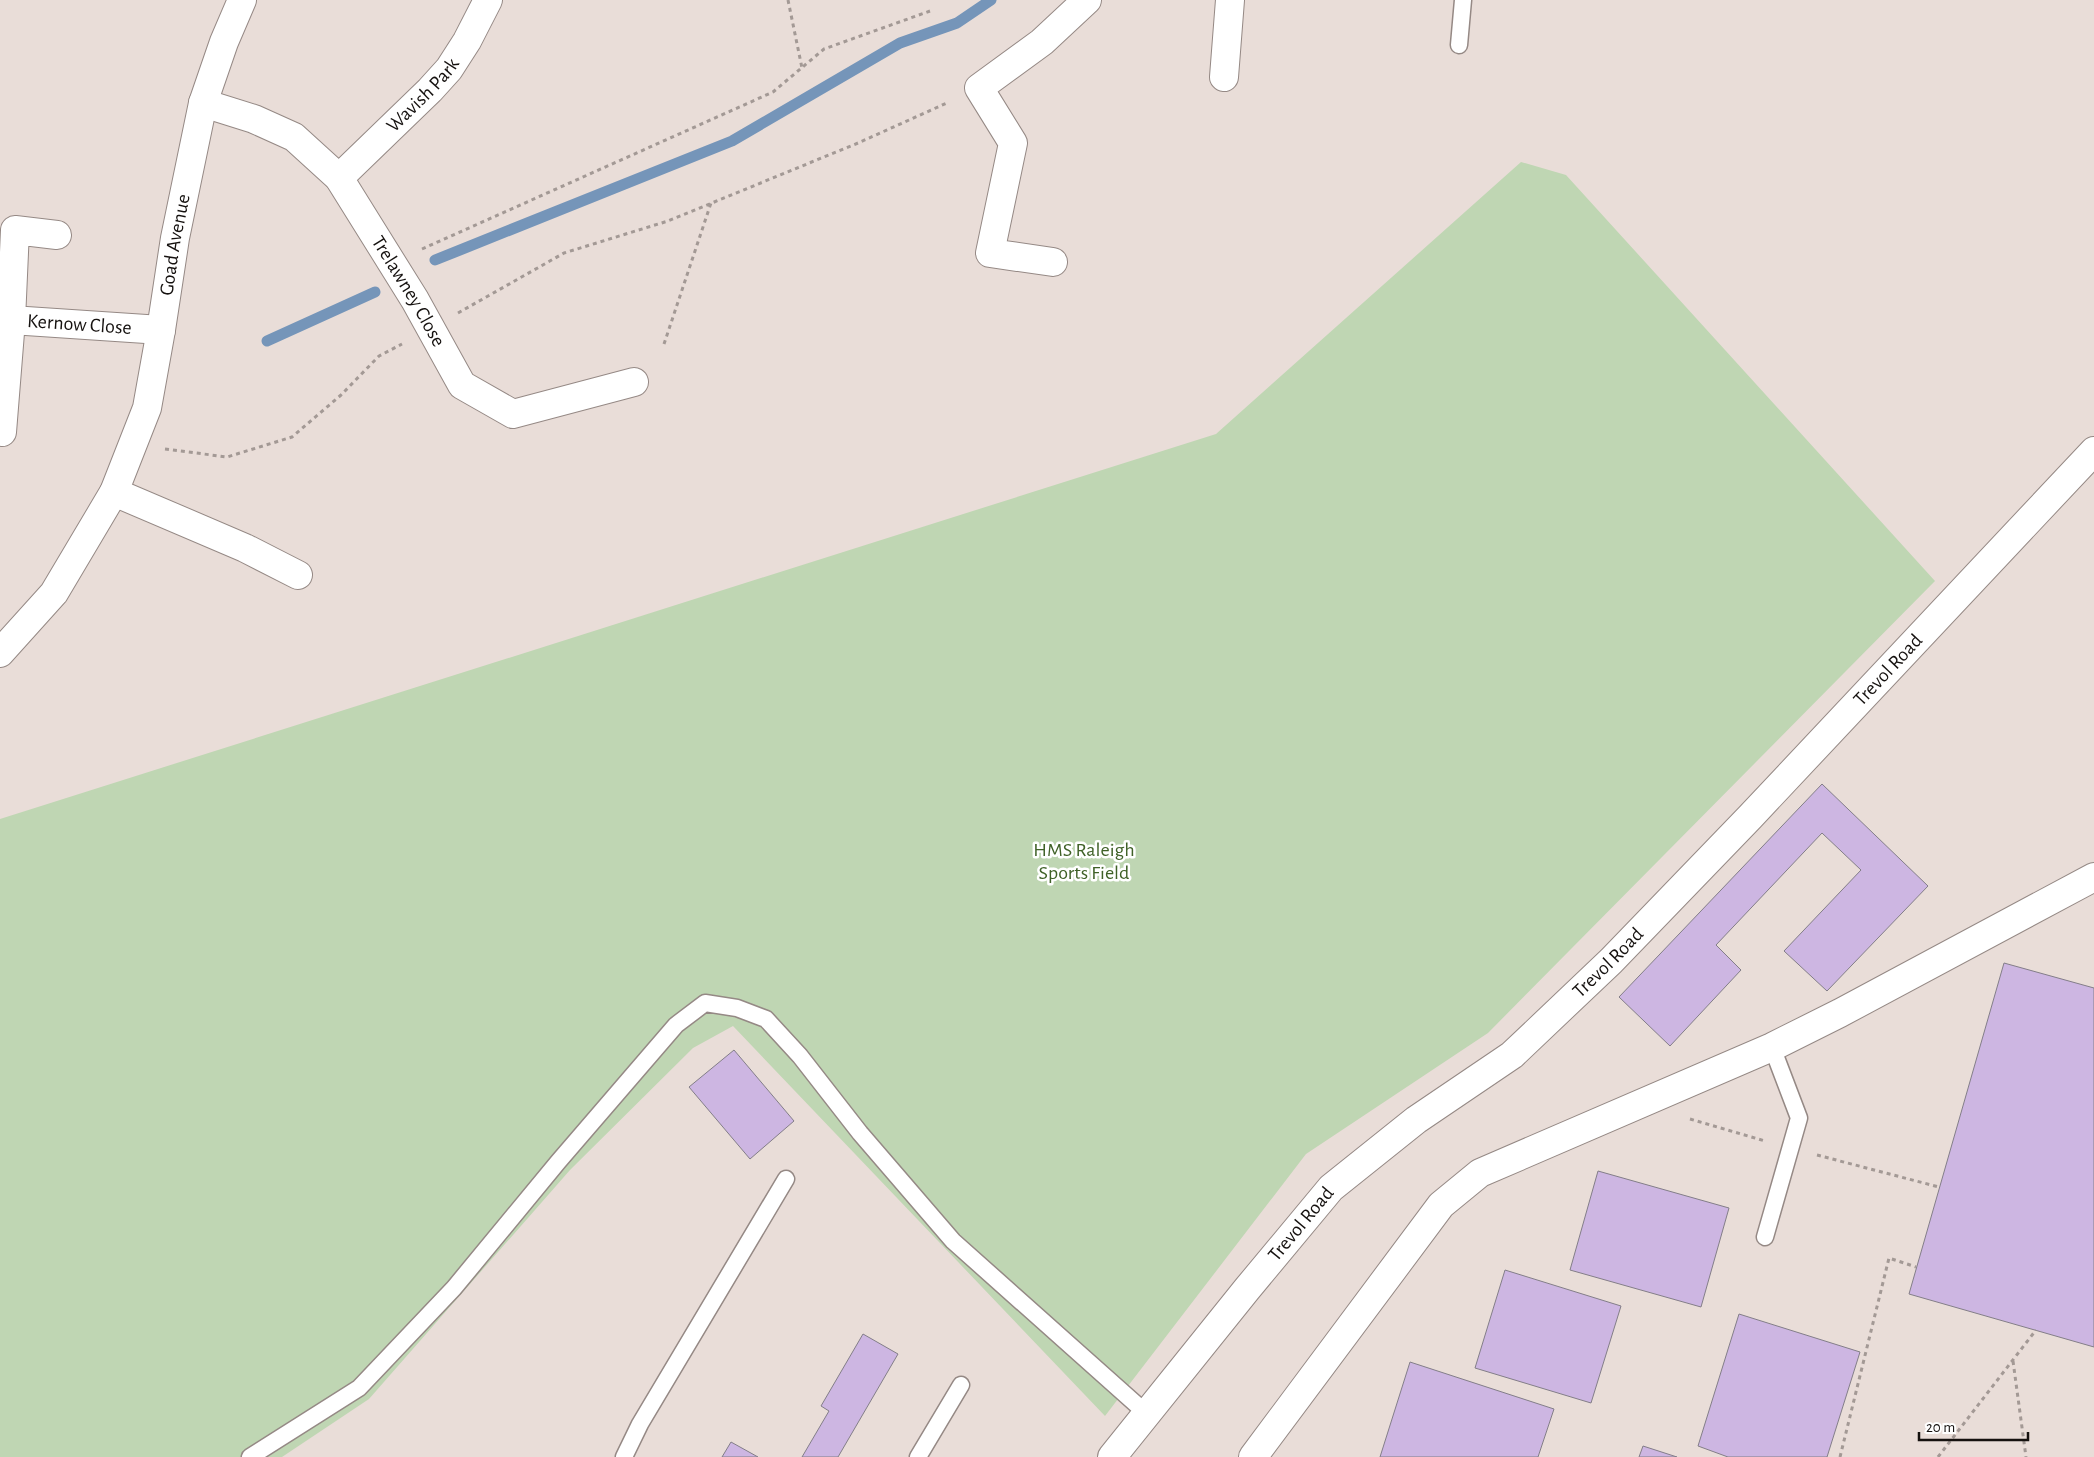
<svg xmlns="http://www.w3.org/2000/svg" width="2094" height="1457" font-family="'Alegreya Sans',sans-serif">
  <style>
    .green { fill: #bfd6b3 }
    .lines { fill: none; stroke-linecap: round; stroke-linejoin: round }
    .stream { stroke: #7595b9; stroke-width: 11 }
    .building { fill: #cdb6e2; stroke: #837e88 }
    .service-casing { stroke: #958985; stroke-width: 19 }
    .minor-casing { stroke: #958985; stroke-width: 30 }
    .tertiary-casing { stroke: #958985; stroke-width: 30 }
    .path { stroke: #a39995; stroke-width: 3; stroke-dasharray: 4 4; stroke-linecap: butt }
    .service { stroke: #fff; stroke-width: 16 }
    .minor { stroke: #fff; stroke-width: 28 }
    .tertiary { stroke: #fff; stroke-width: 28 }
    .labels { text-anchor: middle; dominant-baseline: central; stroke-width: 5; stroke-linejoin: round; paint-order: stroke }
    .street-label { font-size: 20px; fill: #15110f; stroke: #fff }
    .park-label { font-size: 20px; fill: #3f6127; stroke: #fff }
  </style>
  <rect width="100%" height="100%" fill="#e9ddd8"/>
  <path class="green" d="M 1521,162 L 1566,175 L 1935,581 L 1488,1033 L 1306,1154 L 1105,1416 L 733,1026 L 693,1048 L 570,1170 L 369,1399 L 282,1457 L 0,1457 L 0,819 L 1216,434 Z"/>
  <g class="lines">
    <g class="stream">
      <path d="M 435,260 L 732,141 L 900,43 L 957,23 L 991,0"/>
      <path d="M 267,341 L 375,292"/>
    </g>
  </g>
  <g class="building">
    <path d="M 1822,784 L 1928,886 L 1827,991 L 1784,951 L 1861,870 L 1822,833 L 1716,945 L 1741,970 L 1670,1046 L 1619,997 Z"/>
    <path d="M 2004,963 L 2094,988 L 2094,1347 L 1909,1294 Z"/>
    <path d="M 734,1050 L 794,1121 L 750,1159 L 689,1087 Z"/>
    <path d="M 1598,1171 L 1729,1208 L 1701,1307 L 1570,1270 Z"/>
    <path d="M 1505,1270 L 1621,1306 L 1591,1403 L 1475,1368 Z"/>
    <path d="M 1739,1314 L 1860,1352 L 1827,1457 L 1728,1457 L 1698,1446 Z"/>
    <path d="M 863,1334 L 898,1354 L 838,1457 L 802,1457 L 829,1411 L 821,1406 Z"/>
    <path d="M 1410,1362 L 1554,1409 L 1538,1457 L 1380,1457 Z"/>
    <path d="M 731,1442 L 758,1457 L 722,1457 Z"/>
    <path d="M 1643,1446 L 1677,1457 L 1639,1457 Z"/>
  </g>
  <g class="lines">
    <g class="service-casing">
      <g id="service">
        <path d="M 1459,45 L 1463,0"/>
        <path d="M 1765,1237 L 1799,1118 L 1772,1047"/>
        <path d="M 250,1457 L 359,1388 L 454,1288 L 558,1162 L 676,1025 L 705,1003 L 737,1008 L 766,1019 L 800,1056 L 860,1133 L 953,1241 L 1146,1413"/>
        <path d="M 624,1457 L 640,1424 L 786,1179"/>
        <path d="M 918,1457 L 961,1385"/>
      </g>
    </g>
    <g class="minor-casing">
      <g id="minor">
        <path d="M 1224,77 L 1230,0"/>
        <path id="s1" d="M 203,103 L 254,119 L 294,137 L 339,178 L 415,300 L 462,385 L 513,414 L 634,382"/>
        <path id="s2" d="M 339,178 L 430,90 L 449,69 L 467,41 L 488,0"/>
        <path id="s3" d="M 57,235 L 15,230 L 11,320 L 161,330"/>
        <path d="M 1053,262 L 990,253 L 1013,143 L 979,88 L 1042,42 L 1087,0"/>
        <path d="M 2,432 L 11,320"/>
        <path d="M 114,492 L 245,548 L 298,575"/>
        <path d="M 1253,1457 L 1441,1205 L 1480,1173 L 1772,1047 L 1840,1013 L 2094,877"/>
      </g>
    </g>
    <g class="tertiary-casing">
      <g id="tertiary">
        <path id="s4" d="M 0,653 L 54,593 L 114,492 L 147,408 L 161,330 L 175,238 L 203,103 L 224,42 L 242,0"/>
        <path id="s5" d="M 1112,1457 L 1247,1289 L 1331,1188 L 1416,1120 L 1512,1055 L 1611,961 L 1750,817 L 2094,451"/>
      </g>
    </g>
    <g class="path">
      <path d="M 788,0 L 802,68"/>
      <path d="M 422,249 L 773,92 L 824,49 L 930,11"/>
      <path d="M 458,313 L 564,253 L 668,221 L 858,143 L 949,102"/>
      <path d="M 664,344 L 711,203"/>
      <path d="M 165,449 L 227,457 L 292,437 L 341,395 L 379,356 L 402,344"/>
      <path d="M 1690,1119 L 1765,1141"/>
      <path d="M 1817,1155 L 1939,1187"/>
      <path d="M 2013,1361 L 2026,1457"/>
      <path d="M 1840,1457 L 1889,1258 L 1916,1267"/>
      <path d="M 1938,1457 L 2036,1330"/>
    </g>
    <use href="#service" class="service"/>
    <use href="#minor" class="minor"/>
    <use href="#tertiary" class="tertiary"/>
  </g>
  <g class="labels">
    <g class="street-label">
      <text stroke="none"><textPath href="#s2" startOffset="118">Wavish Park</textPath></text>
      <text stroke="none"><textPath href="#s4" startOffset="454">Goad Avenue</textPath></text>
      <text stroke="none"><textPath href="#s1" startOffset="291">Trelawney Close</textPath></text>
      <text stroke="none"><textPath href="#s3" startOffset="201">Kernow Close</textPath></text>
      <text stroke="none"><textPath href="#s5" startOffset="1110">Trevol Road</textPath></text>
      <text stroke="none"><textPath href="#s5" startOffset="705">Trevol Road</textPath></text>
      <text stroke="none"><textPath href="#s5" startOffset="300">Trevol Road</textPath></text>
    </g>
    <g class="park-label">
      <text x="1084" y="850">HMS Raleigh<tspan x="1084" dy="23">Sports Field</tspan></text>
    </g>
  </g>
  <path d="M1919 1432v8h109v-8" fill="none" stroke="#15110f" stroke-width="2.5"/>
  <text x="1926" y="1432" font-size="15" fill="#15110f" stroke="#ffffff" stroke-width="4" paint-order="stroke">20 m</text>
</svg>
